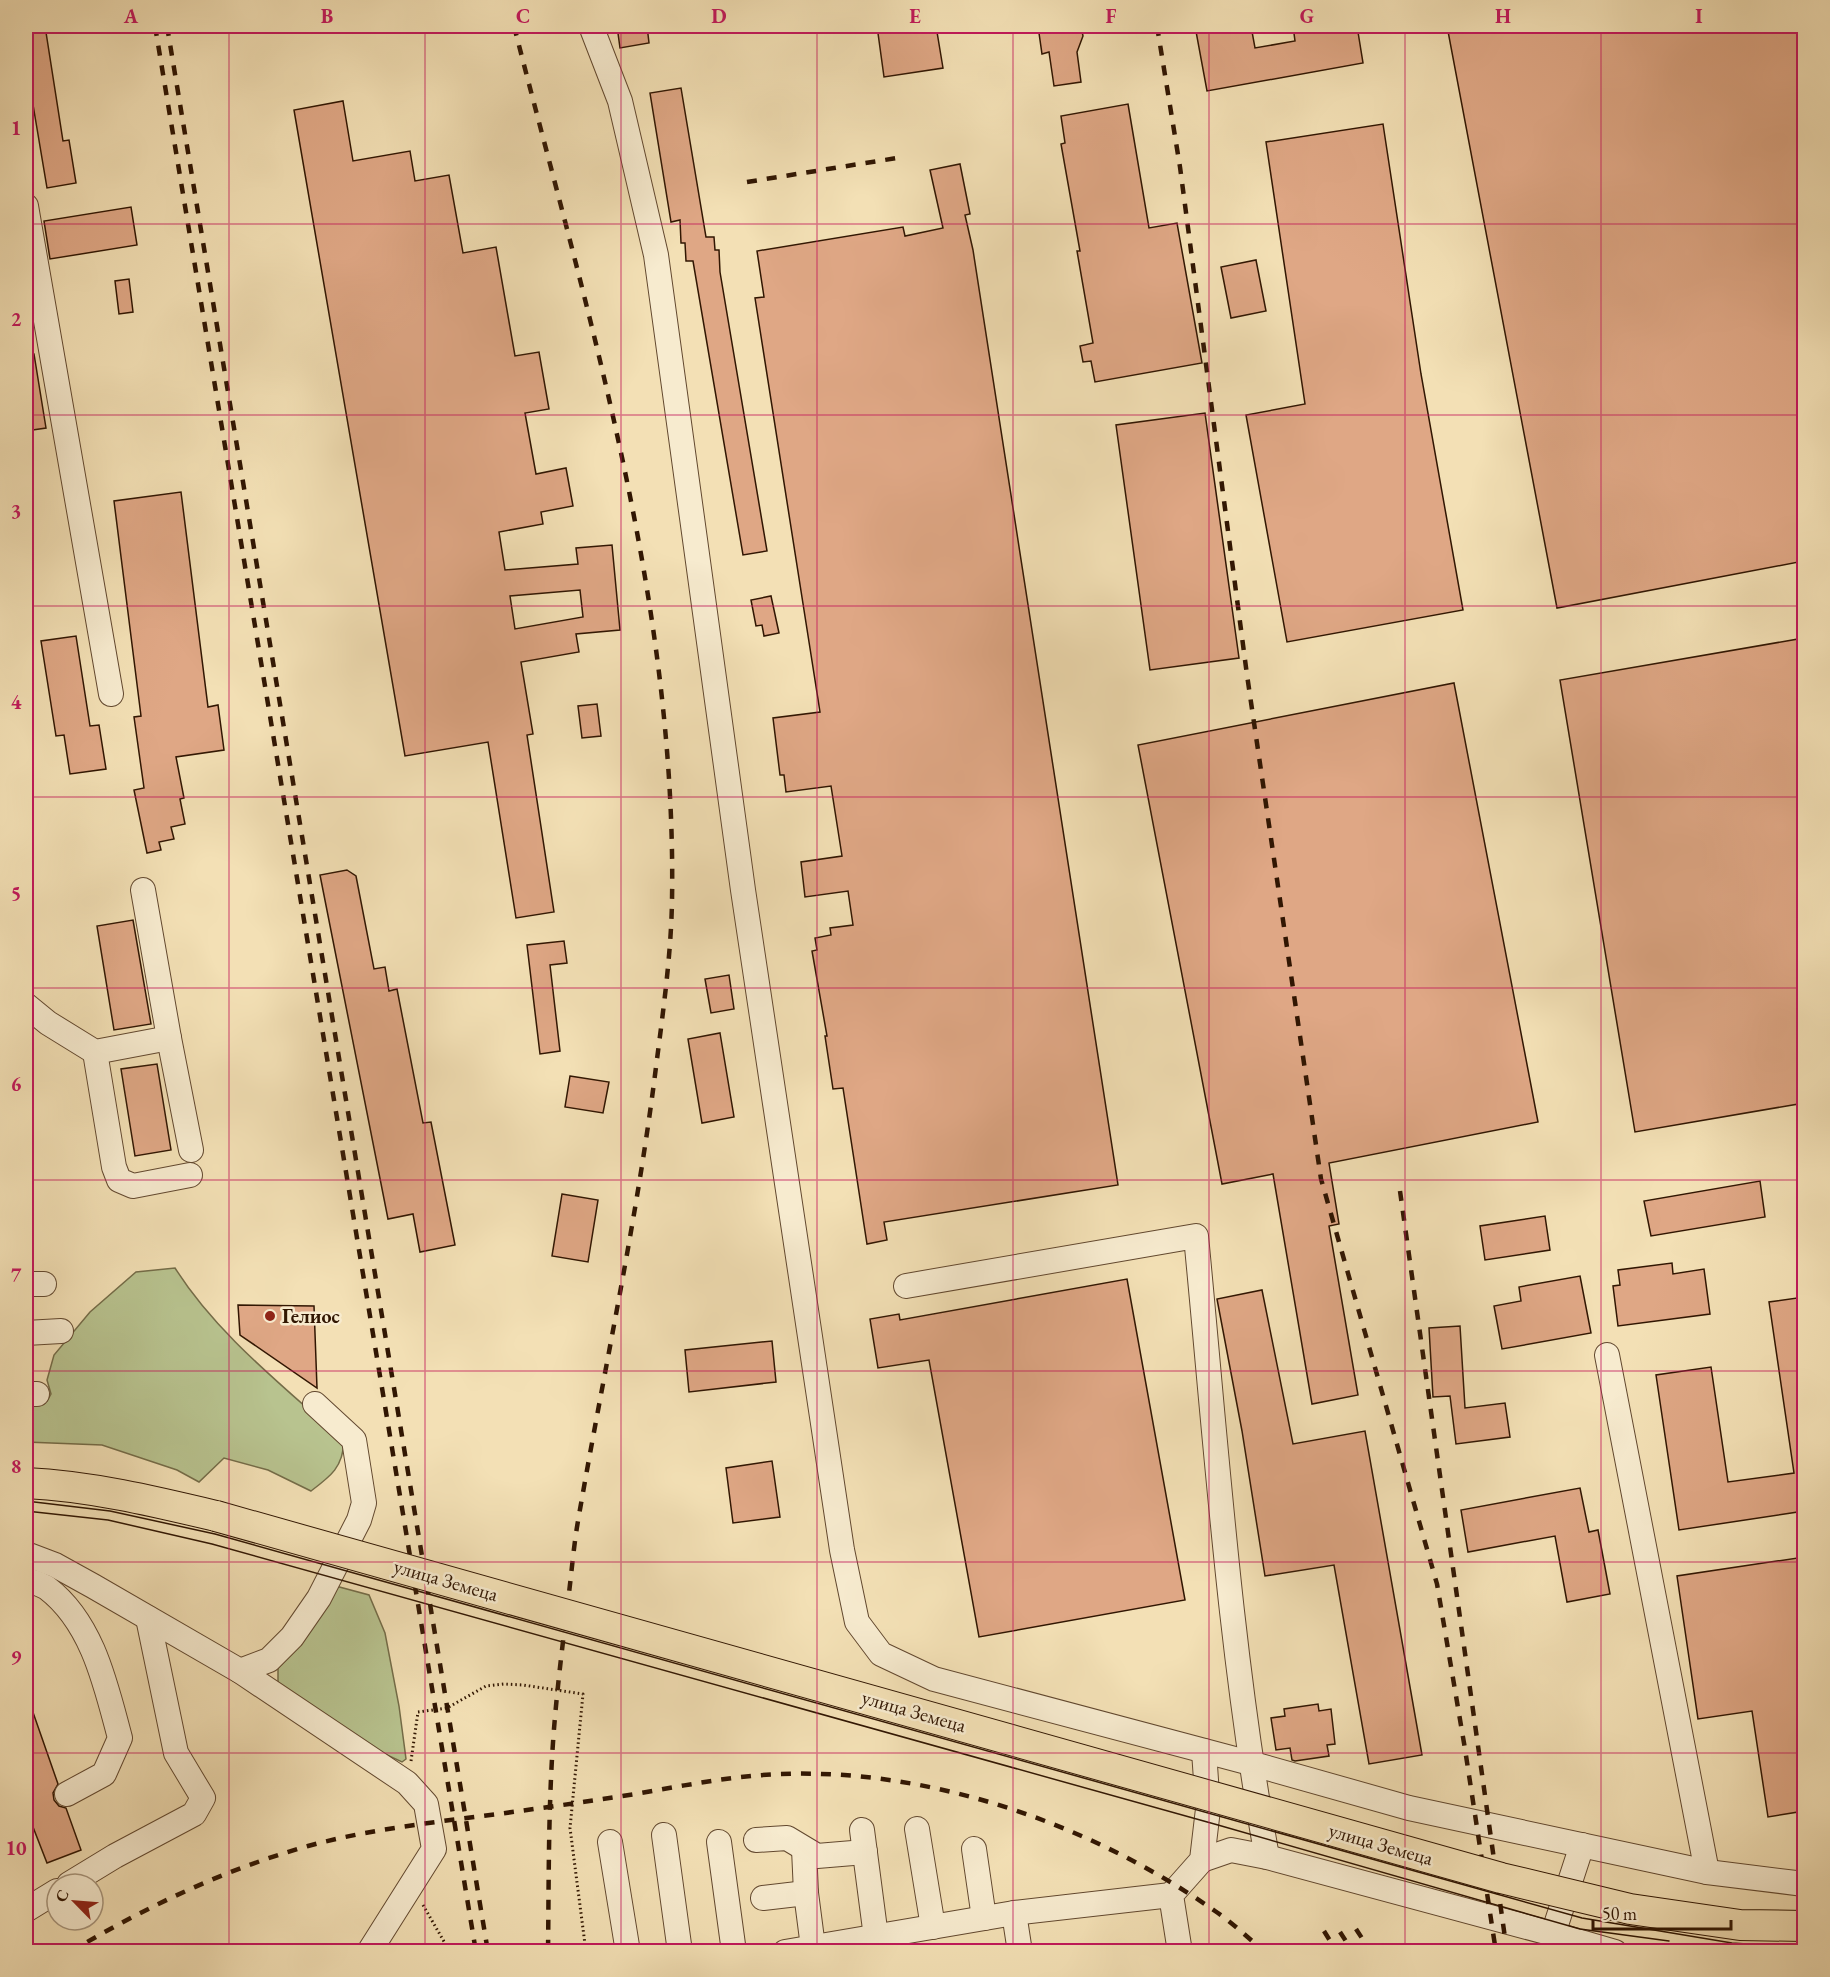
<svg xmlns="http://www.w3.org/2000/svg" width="1830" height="1977" font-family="'EB Garamond',serif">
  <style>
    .green { fill: #b8c38f; stroke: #746c48; stroke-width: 1.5 }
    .building { fill: #dfa785; stroke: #311602; stroke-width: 1.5; fill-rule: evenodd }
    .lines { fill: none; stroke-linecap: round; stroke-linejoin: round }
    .minor-casing { stroke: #62482f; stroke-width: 26 }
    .major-casing { stroke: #311602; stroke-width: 32 }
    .path { stroke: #311602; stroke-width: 3; stroke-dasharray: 1.5 3; stroke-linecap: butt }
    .minor { stroke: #f7ebcf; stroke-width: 24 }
    .major { stroke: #f3e0b5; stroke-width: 30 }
    .tram { stroke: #311602; stroke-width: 1.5 }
    .rail { stroke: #311602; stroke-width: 4.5; stroke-dasharray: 10 10; stroke-linecap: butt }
    .major-bridge-casing { stroke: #311602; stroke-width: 32; stroke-linecap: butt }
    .major-bridge { stroke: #f3e0b5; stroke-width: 30 }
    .grid { fill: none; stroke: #c2185b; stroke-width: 1.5; stroke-opacity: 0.55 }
    .poi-dot { fill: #8f2418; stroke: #f7ebcf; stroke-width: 2 }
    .labels { text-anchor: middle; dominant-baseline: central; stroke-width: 5; stroke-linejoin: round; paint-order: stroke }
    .poi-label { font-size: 20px; font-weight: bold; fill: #311602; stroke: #f7ebcf; text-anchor: start }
    .street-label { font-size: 20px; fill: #311602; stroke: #f7ebcf }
    .neatline { fill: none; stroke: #c2185b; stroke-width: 2 }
    .grid-label { font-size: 20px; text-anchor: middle; font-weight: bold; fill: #c2185b }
  </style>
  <rect width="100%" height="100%" fill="#f3e0b5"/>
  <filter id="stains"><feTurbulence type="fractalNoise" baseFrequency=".00333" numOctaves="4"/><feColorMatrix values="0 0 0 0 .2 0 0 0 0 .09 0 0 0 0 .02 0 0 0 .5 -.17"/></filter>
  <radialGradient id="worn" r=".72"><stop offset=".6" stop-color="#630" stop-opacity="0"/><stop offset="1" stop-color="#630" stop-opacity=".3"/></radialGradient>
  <g class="green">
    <path d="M 175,1268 C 218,1336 285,1387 344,1441 C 343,1467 331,1476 311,1491 L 268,1470 L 224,1458 L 199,1482 L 177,1470 L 102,1445 L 26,1442 L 26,1405 L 39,1398 L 47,1401 L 51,1394 L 47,1380 L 54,1355 L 90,1312 L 136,1272 Z"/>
    <path d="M 332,1585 L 369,1595 L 385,1633 L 399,1706 L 406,1759 L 402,1762 L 344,1735 L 278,1683 L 278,1668 L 311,1629 Z"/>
  </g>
  <g class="building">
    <path d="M 26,26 L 45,26 L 63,141 L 69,140 L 76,183 L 47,188 L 26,63 Z"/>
    <path d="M 617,26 L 647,26 L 649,43 L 620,48 Z"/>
    <path d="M 877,26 L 936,26 L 943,68 L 884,77 Z"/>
    <path d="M 1038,26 L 1081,26 L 1083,36 L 1077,52 L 1081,82 L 1054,86 L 1049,52 L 1042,54 Z"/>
    <path d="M 1195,26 L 1251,26 L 1255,48 L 1295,41 L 1293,26 L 1357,26 L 1363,63 L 1207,91 Z"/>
    <path d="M 1447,26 L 1804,26 L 1804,561 L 1557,608 Z"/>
    <path d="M 681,88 L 706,237 L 714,237 L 715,250 L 719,250 L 720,272 L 767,551 L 743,555 L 693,261 L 686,261 L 685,243 L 681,243 L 680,220 L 671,222 L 650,93 Z"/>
    <path d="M 343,101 L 353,161 L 410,151 L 415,181 L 449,175 L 463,253 L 496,247 L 515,356 L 539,352 L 549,409 L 525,413 L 536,474 L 566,468 L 573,506 L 541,512 L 543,524 L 499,532 L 505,570 L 578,564 L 576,548 L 612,545 L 620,630 L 576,634 L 579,652 L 521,662 L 533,734 L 527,735 L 554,912 L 516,918 L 488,742 L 405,756 L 294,110 ZM 580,590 L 583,617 L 515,629 L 510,596 Z"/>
    <path d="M 1128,104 L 1149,228 L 1177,223 L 1202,363 L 1095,382 L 1091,361 L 1083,362 L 1080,346 L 1093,343 L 1077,251 L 1080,251 L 1061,144 L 1065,143 L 1061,116 Z"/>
    <path d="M 1383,124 L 1421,374 L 1463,610 L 1287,642 L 1246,415 L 1305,404 L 1266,142 Z"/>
    <path d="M 960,164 L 970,214 L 965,215 L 973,250 L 1118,1185 L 884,1222 L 887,1240 L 867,1244 L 843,1088 L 833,1089 L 825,1036 L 827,1036 L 812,951 L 817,950 L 815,938 L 831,935 L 830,928 L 853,925 L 848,891 L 805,897 L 801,862 L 842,856 L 831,786 L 786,792 L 784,775 L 780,775 L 773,718 L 820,712 L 755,298 L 764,297 L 757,251 L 903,227 L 905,236 L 943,228 L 930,170 Z"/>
    <path d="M 131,207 L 137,245 L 50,259 L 44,221 Z"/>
    <path d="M 1256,260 L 1266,311 L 1231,318 L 1221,267 Z"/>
    <path d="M 129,279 L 133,312 L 119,314 L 115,281 Z"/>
    <path d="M 34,354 L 46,428 L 26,431 L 26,355 Z"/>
    <path d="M 1205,413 L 1239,658 L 1150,670 L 1116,425 Z"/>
    <path d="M 181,492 L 208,707 L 218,705 L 224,750 L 176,757 L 184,798 L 180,799 L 185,824 L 171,827 L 174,839 L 159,842 L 161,850 L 147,853 L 134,790 L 144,788 L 134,717 L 141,716 L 114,501 Z"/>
    <path d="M 771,596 L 779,633 L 764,636 L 762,625 L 756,626 L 751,600 Z"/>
    <path d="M 76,636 L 90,726 L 99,725 L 106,769 L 70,774 L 64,735 L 56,736 L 41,641 Z"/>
    <path d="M 1804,638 L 1804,1103 L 1635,1132 L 1560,680 Z"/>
    <path d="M 1454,683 L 1538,1122 L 1329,1163 L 1339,1224 L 1329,1226 L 1358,1395 L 1312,1404 L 1273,1174 L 1222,1184 L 1138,745 Z"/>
    <path d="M 597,704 L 601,736 L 582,738 L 578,706 Z"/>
    <path d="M 347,870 L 356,876 L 374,969 L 385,967 L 389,991 L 397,989 L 423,1123 L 431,1122 L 455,1245 L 420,1252 L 413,1214 L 388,1219 L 320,875 Z"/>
    <path d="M 133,920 L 151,1024 L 114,1030 L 97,926 Z"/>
    <path d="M 564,941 L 567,963 L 550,965 L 560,1051 L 540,1054 L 527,945 Z"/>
    <path d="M 729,975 L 734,1009 L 711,1013 L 705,979 Z"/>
    <path d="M 720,1033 L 734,1117 L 702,1123 L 688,1039 Z"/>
    <path d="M 157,1064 L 171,1150 L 135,1156 L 121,1069 Z"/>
    <path d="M 570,1076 L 609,1082 L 603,1113 L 565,1107 Z"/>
    <path d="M 1760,1181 L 1765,1217 L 1651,1236 L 1644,1201 Z"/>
    <path d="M 562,1194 L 598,1200 L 588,1262 L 552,1256 Z"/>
    <path d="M 1545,1216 L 1550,1250 L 1485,1260 L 1480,1226 Z"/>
    <path d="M 1672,1263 L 1673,1274 L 1704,1269 L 1710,1314 L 1618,1326 L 1613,1286 L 1620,1285 L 1618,1270 Z"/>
    <path d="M 1580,1276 L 1591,1333 L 1502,1349 L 1494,1306 L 1521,1301 L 1519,1287 Z"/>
    <path d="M 1127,1279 L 1185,1600 L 979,1637 L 929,1360 L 878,1368 L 870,1319 L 899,1314 L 900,1320 Z"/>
    <path d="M 1262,1290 L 1293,1444 L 1365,1431 L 1422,1755 L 1369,1764 L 1334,1565 L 1265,1576 L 1242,1431 L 1217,1299 Z"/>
    <path d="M 1804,1297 L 1804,1511 L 1679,1530 L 1656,1375 L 1711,1367 L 1728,1482 L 1794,1473 L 1769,1302 Z"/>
    <path d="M 238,1305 L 314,1306 L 317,1388 L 240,1335 Z"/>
    <path d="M 1460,1326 L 1465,1408 L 1505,1403 L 1510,1437 L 1456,1444 L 1450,1396 L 1433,1397 L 1429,1328 Z"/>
    <path d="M 772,1341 L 776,1382 L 689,1392 L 685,1350 Z"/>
    <path d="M 772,1461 L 780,1517 L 733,1523 L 726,1468 Z"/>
    <path d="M 1580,1488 L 1589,1532 L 1598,1530 L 1610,1594 L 1567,1602 L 1555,1536 L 1468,1552 L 1461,1510 Z"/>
    <path d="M 1804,1557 L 1804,1811 L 1768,1817 L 1752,1711 L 1698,1719 L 1677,1576 Z"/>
    <path d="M 28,1698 L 58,1784 L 53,1793 L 54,1800 L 59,1806 L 66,1808 L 81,1850 L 47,1863 L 26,1809 L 26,1699 Z"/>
    <path d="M 1318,1704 L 1319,1711 L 1331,1709 L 1335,1744 L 1327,1745 L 1329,1756 L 1295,1761 L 1292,1760 L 1290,1748 L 1276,1750 L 1271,1718 L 1285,1716 L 1284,1709 Z"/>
  </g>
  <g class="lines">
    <g class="minor-casing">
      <g id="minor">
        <path d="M 591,26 L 620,101 L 656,255 L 743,890 L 842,1550 L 857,1622 L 881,1654 L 934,1679 L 1250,1763 L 1409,1808 L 1707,1872 L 1804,1884"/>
        <path d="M 26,206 L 111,694"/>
        <path d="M 26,1005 L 48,1023 L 95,1052 L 169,1038 L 143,890"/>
        <path d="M 169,1038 L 191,1150"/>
        <path d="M 95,1052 L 114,1167 L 119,1180 L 133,1186 L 190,1175"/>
        <path d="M 26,1284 L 44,1284"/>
        <path d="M 906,1286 L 1196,1236 C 1216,1443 1230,1652 1267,1857"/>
        <path d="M 26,1333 L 61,1331"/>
        <path d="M 1607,1355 L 1707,1872"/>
        <path d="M 26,1394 L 37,1394"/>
        <path d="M 26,1554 L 55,1565 L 93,1586 L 240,1671 L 407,1783 L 426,1804 L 434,1849 L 369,1952"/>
        <path d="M 26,1579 C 32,1582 41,1584 47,1588 C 93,1623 106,1686 120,1738 L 104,1774 L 67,1794"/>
        <path d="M 240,1671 L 269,1660 L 292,1637 L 319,1598 L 359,1520 L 364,1503 L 354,1440 L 315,1404"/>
        <path d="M 917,1829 L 933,1927"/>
        <path d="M 862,1830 L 876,1937"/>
        <path d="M 664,1835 L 680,1952"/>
        <path d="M 756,1840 L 787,1838 L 817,1856 L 865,1852"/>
        <path d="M 610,1842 L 628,1952"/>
        <path d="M 719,1842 L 734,1952"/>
        <path d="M 1582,1845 L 1553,1934 L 1615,1952"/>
        <path d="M 804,1849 L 806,1893 L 813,1947"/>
        <path d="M 974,1849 L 984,1918"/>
        <path d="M 1202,1860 L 1231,1850 L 1267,1857 L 1553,1934"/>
        <path d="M 69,1884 L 115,1856 L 194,1814 L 203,1798 L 176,1753 L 148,1618"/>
        <path d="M 763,1898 L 806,1893"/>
        <path d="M 26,1910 L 57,1891"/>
        <path d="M 1014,1913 L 1020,1952"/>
        <path d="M 785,1952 L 1014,1913 L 1171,1895"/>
        <path d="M 1180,1952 L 1171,1895 L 1202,1860 L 1208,1809 L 1204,1751"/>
      </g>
    </g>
    <g class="major-casing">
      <path id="major" d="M 26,1483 C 90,1486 153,1501 216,1516"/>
    </g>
    <g class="path">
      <path d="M 411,1761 L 418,1712 L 447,1708 L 486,1686 L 504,1684 L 523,1685 L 583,1694 L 570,1828 L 586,1952"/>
      <path d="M 423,1905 L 450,1952"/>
    </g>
    <use href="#minor" class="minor"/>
    <use href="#major" class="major"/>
    <g class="tram">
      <path d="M 26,1501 L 110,1511 L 215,1534 L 1582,1918 L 1732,1943 L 1804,1948"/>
      <path d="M 26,1511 L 108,1520 L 212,1544 L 1218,1825 L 1580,1929 L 1669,1941"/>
    </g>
    <g class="rail">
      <path d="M 155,26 L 476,1952"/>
      <path d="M 167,26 L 488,1952"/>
      <path d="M 514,26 C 587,312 677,602 672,901 C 671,956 663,1012 656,1067 C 637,1220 604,1370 578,1521 C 573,1550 571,1580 567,1609 C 563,1641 559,1674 556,1706 C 548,1788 549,1870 548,1952"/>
      <path d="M 1157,26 L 1180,167 L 1247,675 L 1321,1179 L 1437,1584 L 1465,1749 L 1496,1952"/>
      <path d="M 747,182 L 903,157"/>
      <path d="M 1400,1191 L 1507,1952"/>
      <path d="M 1356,1929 L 1371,1952"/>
      <path d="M 1324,1931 L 1337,1952"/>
      <path d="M 1340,1932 L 1353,1952"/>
      <path d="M 70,1952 C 146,1907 223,1870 308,1846 C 381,1826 459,1820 534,1809 C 570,1804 605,1799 641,1793 C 687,1785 732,1776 780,1774 C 932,1768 1092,1825 1215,1911 C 1233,1923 1248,1938 1265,1952"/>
    </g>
    <g class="major-bridge-casing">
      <path id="major-bridge" d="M 216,1516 L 1501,1878 L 1630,1909 L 1740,1925 L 1804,1926"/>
    </g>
    <use href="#major-bridge" class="major-bridge"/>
  </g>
  <path class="grid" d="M 229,26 L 229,1952M 425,26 L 425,1952M 621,26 L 621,1952M 817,26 L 817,1952M 1013,26 L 1013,1952M 1209,26 L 1209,1952M 1405,26 L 1405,1952M 1601,26 L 1601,1952M 26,224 L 1804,224M 26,415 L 1804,415M 26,606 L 1804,606M 26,797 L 1804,797M 26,988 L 1804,988M 26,1180 L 1804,1180M 26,1371 L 1804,1371M 26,1562 L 1804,1562M 26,1753 L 1804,1753"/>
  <circle class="poi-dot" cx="270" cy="1316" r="6"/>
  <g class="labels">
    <g class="poi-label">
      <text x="282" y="1316">Гелиос</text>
    </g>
    <g class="street-label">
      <text transform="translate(446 1580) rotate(16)">улица Земеца</text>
      <text transform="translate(914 1711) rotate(16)">улица Земеца</text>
      <text transform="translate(1381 1844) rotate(16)">улица Земеца</text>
    </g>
  </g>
  <rect width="1830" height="1977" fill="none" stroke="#f3e0b5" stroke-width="66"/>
  <g transform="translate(75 1902) rotate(295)"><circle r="28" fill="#f7ebcf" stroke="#a8967d" stroke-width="1.5"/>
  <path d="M0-4.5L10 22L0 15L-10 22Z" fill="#8f2418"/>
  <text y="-9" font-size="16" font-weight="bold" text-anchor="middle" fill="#311602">С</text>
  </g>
  <path d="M1593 1920v9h138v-9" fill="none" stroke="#311602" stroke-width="3"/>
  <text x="1602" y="1920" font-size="18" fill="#311602" stroke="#f7ebcf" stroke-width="4.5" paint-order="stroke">50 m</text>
  <rect x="33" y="33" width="1764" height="1911" class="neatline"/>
  <g class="grid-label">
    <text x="131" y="23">A</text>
    <text x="327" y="23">B</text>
    <text x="523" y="23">C</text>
    <text x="719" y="23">D</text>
    <text x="915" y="23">E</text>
    <text x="1111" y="23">F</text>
    <text x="1307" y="23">G</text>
    <text x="1503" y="23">H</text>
    <text x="1699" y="23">I</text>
    <text x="16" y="135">1</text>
    <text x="16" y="326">2</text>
    <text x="16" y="518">3</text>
    <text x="16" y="709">4</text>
    <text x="16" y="900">5</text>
    <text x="16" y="1091">6</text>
    <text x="16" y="1282">7</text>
    <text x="16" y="1473">8</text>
    <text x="16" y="1664">9</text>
    <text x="16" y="1855">10</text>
  </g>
  <rect width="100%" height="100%" filter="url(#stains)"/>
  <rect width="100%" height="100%" fill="url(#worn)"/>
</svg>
